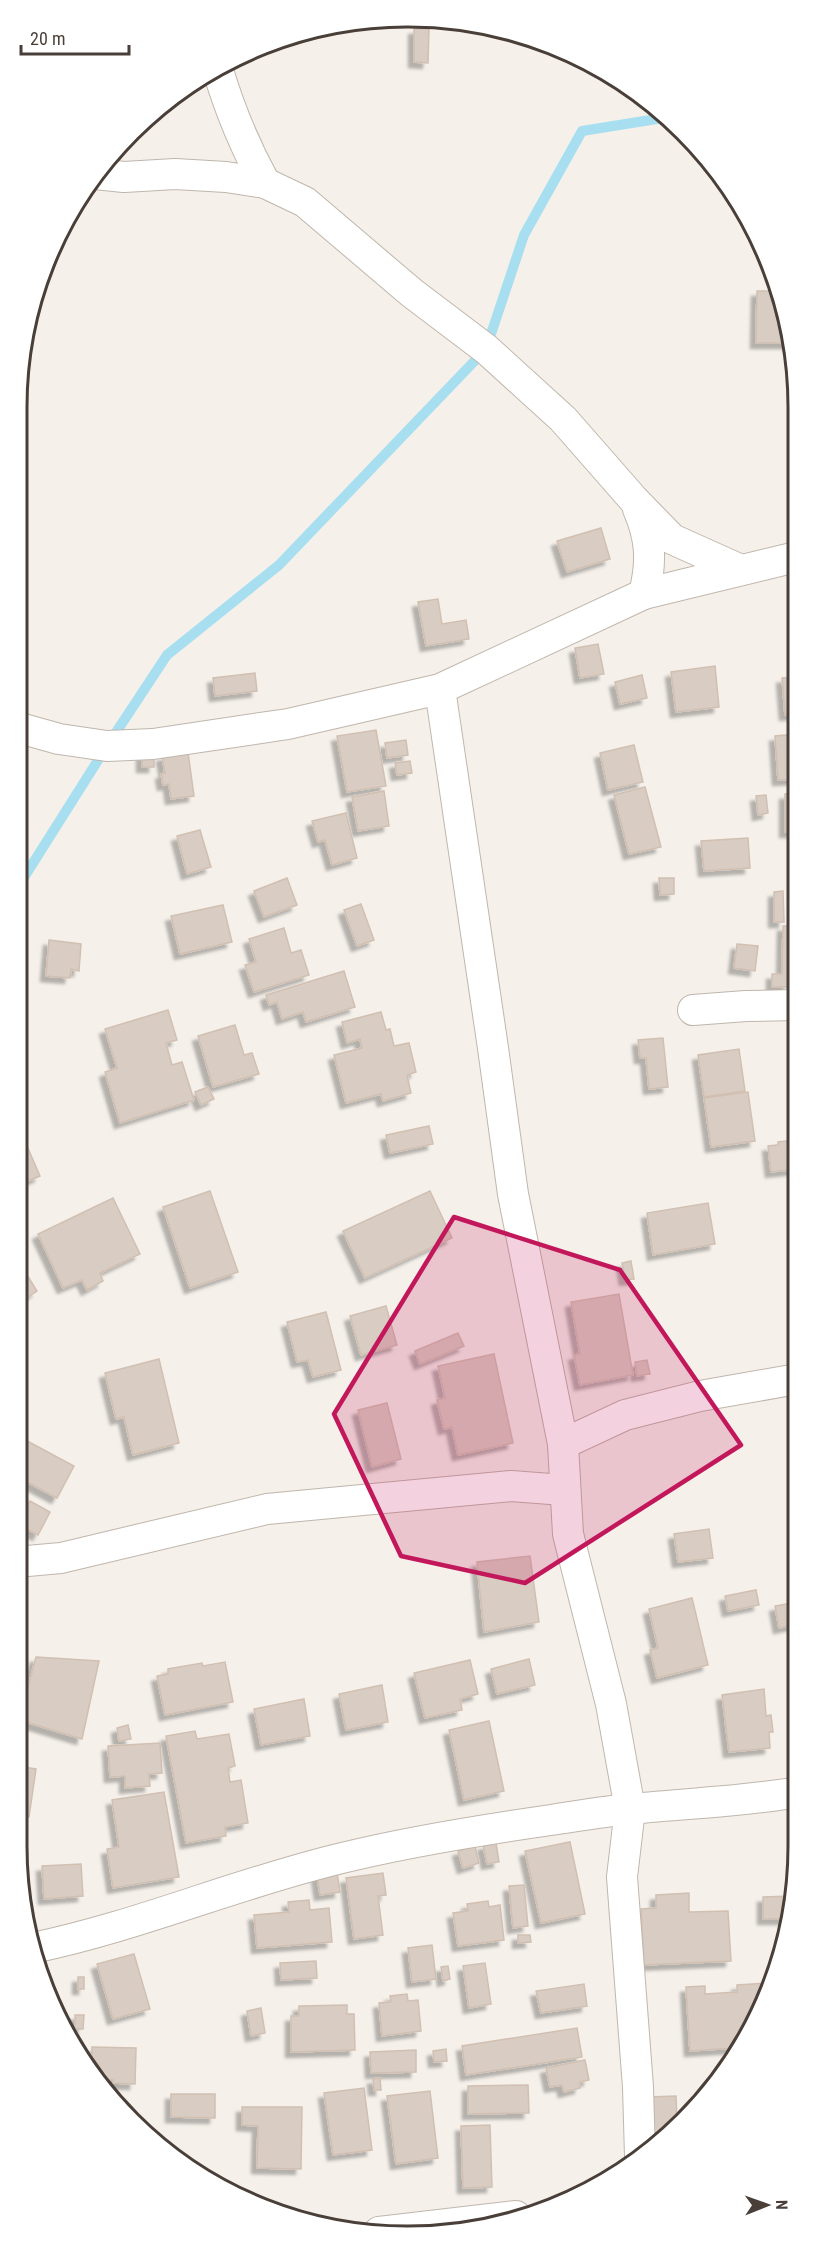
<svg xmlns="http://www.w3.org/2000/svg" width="815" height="2253" font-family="'Roboto Condensed',sans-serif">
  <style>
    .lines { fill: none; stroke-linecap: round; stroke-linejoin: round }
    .stream { stroke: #a7dff0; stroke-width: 10 }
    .building { fill: #d9ccc2; stroke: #d1c0b2; stroke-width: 1.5; filter: url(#shadow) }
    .minor-casing { stroke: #c0b6ac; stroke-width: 32 }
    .minor { stroke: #fff; stroke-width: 30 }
    .marked { fill: #c2185b; fill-opacity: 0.2; stroke: #c2185b; stroke-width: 4.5; stroke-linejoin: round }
    .rim { fill: none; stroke: #493f38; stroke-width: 3 }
  </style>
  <defs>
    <filter id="shadow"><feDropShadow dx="-5.5" dy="5.5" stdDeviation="1.5" flood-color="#0004"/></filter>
  </defs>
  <rect width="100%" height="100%" fill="#f5f0ea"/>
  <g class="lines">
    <path class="stream" d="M 16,890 L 107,746 L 167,655 L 279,565 L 486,349 L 524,235 L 582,131 L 663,118"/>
  </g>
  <g class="building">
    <path d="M 414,29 L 429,29 L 428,63 L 414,62 Z"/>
    <path d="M 757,291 L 775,291 L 791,343 L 756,343 Z"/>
    <path d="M 16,429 L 25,433 L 16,451 Z"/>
    <path d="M 601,528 L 610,559 L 567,572 L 557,541 Z"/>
    <path d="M 438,599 L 442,624 L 466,620 L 469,639 L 426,646 L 418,602 Z"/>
    <path d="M 598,644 L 604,674 L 580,678 L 575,648 Z"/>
    <path d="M 715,666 L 719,707 L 676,712 L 671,672 Z"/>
    <path d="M 255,673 L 257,691 L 215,696 L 213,678 Z"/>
    <path d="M 642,675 L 647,698 L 620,704 L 615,682 Z"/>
    <path d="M 796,677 L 796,714 L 785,715 L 782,678 Z"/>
    <path d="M 376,730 L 386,786 L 347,792 L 337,736 Z"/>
    <path d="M 796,734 L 796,779 L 778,780 L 775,736 Z"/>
    <path d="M 406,740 L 408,755 L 387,758 L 385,743 Z"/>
    <path d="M 634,745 L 643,782 L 608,790 L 600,753 Z"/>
    <path d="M 188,752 L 194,796 L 171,799 L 169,784 L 163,785 L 161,774 L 165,773 L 162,756 Z"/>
    <rect x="142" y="754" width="12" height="13"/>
    <path d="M 410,761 L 412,773 L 397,775 L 395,763 Z"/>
    <path d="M 645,787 L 661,847 L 629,854 L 614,795 Z"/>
    <path d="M 384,791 L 389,826 L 358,831 L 352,797 Z"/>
    <rect x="785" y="794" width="11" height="38"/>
    <path d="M 766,795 L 768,813 L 758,815 L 756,796 Z"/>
    <path d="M 346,813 L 357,858 L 332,865 L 325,840 L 318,842 L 312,821 Z"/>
    <path d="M 200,830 L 211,867 L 187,874 L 177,836 Z"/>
    <path d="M 748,838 L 750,868 L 704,871 L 701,841 Z"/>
    <path d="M 287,878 L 297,905 L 264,917 L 254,891 Z"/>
    <path d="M 659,878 L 674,878 L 674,894 L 660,895 Z"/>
    <path d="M 783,891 L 784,922 L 774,922 L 774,892 Z"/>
    <path d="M 361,904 L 374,940 L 357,946 L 344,910 Z"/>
    <path d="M 223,905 L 232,942 L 180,954 L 171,916 Z"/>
    <path d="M 783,926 L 796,926 L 797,981 L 788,981 L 788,987 L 772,987 L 772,974 L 782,974 Z"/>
    <path d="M 284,928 L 291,953 L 301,950 L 309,975 L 254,992 L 245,965 L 256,962 L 249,939 Z"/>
    <path d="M 49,940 L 81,944 L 79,971 L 71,969 L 70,978 L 46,976 Z"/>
    <path d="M 737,944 L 758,946 L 755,971 L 734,968 Z"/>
    <path d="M 344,971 L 355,1007 L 306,1022 L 303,1012 L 282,1019 L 277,1002 L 269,1005 L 266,995 Z"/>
    <path d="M 168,1010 L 177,1040 L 166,1043 L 172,1065 L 182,1062 L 194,1100 L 120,1123 L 105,1072 L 117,1068 L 105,1029 Z"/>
    <path d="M 381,1012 L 386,1030 L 390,1029 L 394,1046 L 409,1043 L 416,1072 L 407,1075 L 411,1093 L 383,1101 L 381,1094 L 346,1103 L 334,1055 L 362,1048 L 360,1039 L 347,1043 L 342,1022 Z"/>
    <path d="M 235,1025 L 244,1055 L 252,1053 L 259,1074 L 213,1087 L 198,1036 Z"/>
    <path d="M 663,1038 L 668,1087 L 649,1089 L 646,1058 L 640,1058 L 638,1040 Z"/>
    <path d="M 739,1049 L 745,1091 L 704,1097 L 698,1055 Z"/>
    <path d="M 208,1087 L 214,1099 L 201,1105 L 195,1092 Z"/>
    <path d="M 748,1092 L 755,1141 L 711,1147 L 704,1098 Z"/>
    <path d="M 429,1126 L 433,1144 L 390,1153 L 386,1135 Z"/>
    <path d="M 24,1139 L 40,1176 L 16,1186 L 16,1142 Z"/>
    <path d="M 794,1140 L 794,1143 L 797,1143 L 797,1169 L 771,1172 L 768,1146 L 778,1145 L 778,1142 Z"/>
    <path d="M 210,1191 L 238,1272 L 190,1288 L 163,1207 Z"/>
    <path d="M 430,1191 L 452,1238 L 365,1278 L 343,1231 Z"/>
    <path d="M 113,1198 L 140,1254 L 100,1273 L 103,1281 L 87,1290 L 82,1280 L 63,1288 L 38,1234 Z"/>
    <path d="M 708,1203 L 715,1244 L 653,1255 L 647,1213 Z"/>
    <path d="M 16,1257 L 37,1291 L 19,1303 L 16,1299 Z"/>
    <path d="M 631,1261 L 634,1279 L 625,1280 L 622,1263 Z"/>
    <path d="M 619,1294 L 633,1375 L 580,1385 L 574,1355 L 580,1354 L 571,1302 Z"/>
    <path d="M 386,1306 L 397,1345 L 361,1355 L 350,1316 Z"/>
    <path d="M 326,1312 L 341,1370 L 313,1377 L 308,1360 L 297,1362 L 287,1322 Z"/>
    <path d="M 458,1333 L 464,1346 L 420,1364 L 415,1351 Z"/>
    <path d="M 494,1354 L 513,1443 L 458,1455 L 452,1427 L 444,1429 L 437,1400 L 445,1398 L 438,1366 Z"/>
    <path d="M 159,1359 L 179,1443 L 133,1455 L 124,1417 L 116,1419 L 105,1373 Z"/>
    <path d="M 647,1360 L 650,1374 L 637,1376 L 635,1362 Z"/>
    <path d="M 387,1403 L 401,1459 L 372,1467 L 358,1410 Z"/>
    <path d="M 16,1435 L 74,1466 L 57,1498 L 16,1476 Z"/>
    <path d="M 30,1501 L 50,1512 L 38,1535 L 18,1524 Z"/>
    <path d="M 709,1529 L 713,1558 L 678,1562 L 674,1534 Z"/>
    <path d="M 530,1556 L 539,1622 L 484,1632 L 477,1562 Z"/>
    <path d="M 756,1590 L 759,1605 L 728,1611 L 725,1596 Z"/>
    <path d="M 692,1598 L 708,1665 L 657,1678 L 650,1650 L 658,1648 L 649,1609 Z"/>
    <path d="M 798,1602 L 798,1624 L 779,1628 L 775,1606 Z"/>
    <path d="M 36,1657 L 99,1661 L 82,1739 L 19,1720 Z"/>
    <path d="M 529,1659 L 535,1685 L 497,1694 L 491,1669 Z"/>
    <path d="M 470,1660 L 478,1694 L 460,1699 L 462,1710 L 425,1718 L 414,1673 Z"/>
    <path d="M 225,1662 L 233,1702 L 165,1715 L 157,1676 L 168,1674 L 168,1669 L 202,1663 L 203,1666 Z"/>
    <path d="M 382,1685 L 388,1722 L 346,1730 L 339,1694 Z"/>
    <path d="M 764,1689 L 766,1716 L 771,1715 L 773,1732 L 769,1732 L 770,1748 L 729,1752 L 722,1695 Z"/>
    <path d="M 304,1699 L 310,1736 L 261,1745 L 254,1709 Z"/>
    <path d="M 489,1721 L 504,1791 L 464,1800 L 449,1730 Z"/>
    <path d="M 128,1725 L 131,1739 L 119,1741 L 117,1728 Z"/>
    <path d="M 195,1731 L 197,1739 L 229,1734 L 235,1766 L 228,1768 L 230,1782 L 241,1780 L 248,1823 L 225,1827 L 226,1836 L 186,1843 L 166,1736 Z"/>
    <path d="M 160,1743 L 162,1773 L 149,1774 L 150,1786 L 125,1788 L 125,1776 L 110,1777 L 108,1746 Z"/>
    <path d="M 16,1766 L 36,1769 L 29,1817 L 16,1816 Z"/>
    <path d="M 164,1792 L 179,1877 L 113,1888 L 107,1849 L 119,1847 L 112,1800 Z"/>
    <path d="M 570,1842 L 585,1914 L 541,1923 L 525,1851 Z"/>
    <path d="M 496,1843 L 499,1862 L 487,1864 L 483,1845 Z"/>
    <path d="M 475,1846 L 479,1863 L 463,1868 L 458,1851 Z"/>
    <path d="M 81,1864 L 83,1896 L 44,1899 L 42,1866 Z"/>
    <path d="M 337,1872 L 340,1892 L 320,1895 L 317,1875 Z"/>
    <path d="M 383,1873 L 386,1895 L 378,1896 L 383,1935 L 354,1939 L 346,1878 Z"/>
    <path d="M 524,1885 L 528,1926 L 513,1928 L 509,1886 Z"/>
    <path d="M 689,1893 L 689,1912 L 728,1911 L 731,1961 L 644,1965 L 641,1909 L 656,1908 L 656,1895 Z"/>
    <path d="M 792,1896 L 789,1919 L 763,1919 L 763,1897 Z"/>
    <path d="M 309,1900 L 310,1910 L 329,1908 L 332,1942 L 257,1948 L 254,1915 L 289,1912 L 288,1902 Z"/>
    <path d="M 488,1901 L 489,1907 L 500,1905 L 504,1940 L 458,1946 L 453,1913 L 468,1911 L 467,1904 Z"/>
    <path d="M 518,1935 L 530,1935 L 531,1942 L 518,1943 Z"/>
    <path d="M 432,1945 L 436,1979 L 412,1982 L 408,1948 Z"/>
    <path d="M 134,1954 L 150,2009 L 113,2019 L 97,1964 Z"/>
    <path d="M 316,1961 L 317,1978 L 281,1980 L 280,1963 Z"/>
    <path d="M 485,1963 L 491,2004 L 469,2008 L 463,1966 Z"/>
    <path d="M 448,1966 L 450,1979 L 443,1981 L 441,1967 Z"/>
    <rect x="78" y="1977" width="6" height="12"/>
    <path d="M 767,1983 L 735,2048 L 690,2051 L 686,1987 L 705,1986 L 705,1994 L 737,1992 L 737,1985 Z"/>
    <path d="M 584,1984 L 587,2006 L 541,2013 L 536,1991 Z"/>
    <path d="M 407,1994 L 408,2001 L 418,2000 L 421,2031 L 382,2036 L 379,2003 L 391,2002 L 390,1996 Z"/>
    <path d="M 347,2005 L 347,2014 L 354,2014 L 355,2050 L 291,2052 L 291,2016 L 299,2016 L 299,2006 Z"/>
    <path d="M 261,2008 L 265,2033 L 251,2036 L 247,2011 Z"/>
    <path d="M 75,2015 L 84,2015 L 83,2029 L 75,2029 Z"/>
    <path d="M 577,2028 L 582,2057 L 466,2075 L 462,2046 Z"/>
    <path d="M 92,2047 L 136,2048 L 135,2084 L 113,2083 L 113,2080 L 100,2080 L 92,2066 Z"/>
    <path d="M 446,2049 L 447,2061 L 434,2062 L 433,2051 Z"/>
    <path d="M 416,2050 L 416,2072 L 371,2073 L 370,2052 Z"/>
    <path d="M 585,2060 L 589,2080 L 580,2082 L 580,2088 L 564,2092 L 562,2085 L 550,2087 L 546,2068 Z"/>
    <path d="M 380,2078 L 381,2090 L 374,2090 L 373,2079 Z"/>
    <path d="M 528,2085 L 529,2113 L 468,2114 L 468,2086 Z"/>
    <path d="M 364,2088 L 372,2150 L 333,2155 L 324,2093 Z"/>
    <path d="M 430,2091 L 438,2158 L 396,2164 L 387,2096 Z"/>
    <path d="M 171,2094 L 215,2094 L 215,2118 L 171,2117 Z"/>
    <path d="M 676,2096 L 677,2122 L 650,2147 L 648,2097 Z"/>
    <path d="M 242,2107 L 302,2107 L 301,2169 L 257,2168 L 258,2126 L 242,2125 Z"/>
    <path d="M 490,2125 L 492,2187 L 463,2188 L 461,2126 Z"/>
  </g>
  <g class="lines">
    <g class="minor-casing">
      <g id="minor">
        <path d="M 217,67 C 229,108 244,145 265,183"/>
        <path d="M 95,174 L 124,177 L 175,174 L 226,177 L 265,183 L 305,202 L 412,293 L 486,349 L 563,419 L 634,500 L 672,539 L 741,570"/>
        <path d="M 638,509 C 651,539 652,562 644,594"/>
        <path d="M 440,689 L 493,1048 L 513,1194 L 563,1444 L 568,1534 L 611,1704 L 630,1809 L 622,1877 L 638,2087 L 640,2156"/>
        <path d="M 16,727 L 59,739 L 107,746 L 153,744 L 288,724 L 440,689 L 644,594 L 796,557"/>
        <path d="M 693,1010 L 746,1006 L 797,1005"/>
        <path d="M 563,1444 L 625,1415 L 700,1396 L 797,1379"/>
        <path d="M 16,1562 L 61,1558 L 267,1509 L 511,1486 L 564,1490"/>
        <path d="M 33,1948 C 139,1926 237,1883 342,1858 C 411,1841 481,1830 551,1820 C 578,1816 605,1811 632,1809 C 688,1803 743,1802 798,1792"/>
        <path d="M 379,2232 L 516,2216"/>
      </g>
    </g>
    <use href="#minor" class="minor"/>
  </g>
  <path class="marked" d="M 454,1217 L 620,1270 L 741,1445 L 525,1583 L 401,1556 L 334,1414 Z"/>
  <path d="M0 0H815V2253H0ZM407 27H408A380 380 0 0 1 788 407V1846A380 380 0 0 1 408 2226H407A380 380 0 0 1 27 1846V407A380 380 0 0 1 407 27Z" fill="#fff" fill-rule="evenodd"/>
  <path class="rim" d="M407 27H408A380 380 0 0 1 788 407V1846A380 380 0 0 1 408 2226H407A380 380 0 0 1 27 1846V407A380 380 0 0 1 407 27Z"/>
  <g transform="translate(767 2205) rotate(89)" stroke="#ffffff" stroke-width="4.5" paint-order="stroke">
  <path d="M0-4.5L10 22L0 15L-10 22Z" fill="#493f38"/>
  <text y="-9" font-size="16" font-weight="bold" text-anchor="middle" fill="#493f38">N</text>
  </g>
  <path d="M21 45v9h108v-9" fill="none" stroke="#493f38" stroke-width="3"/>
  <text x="30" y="45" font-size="18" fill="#493f38" stroke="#ffffff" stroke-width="4.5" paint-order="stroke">20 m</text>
</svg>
